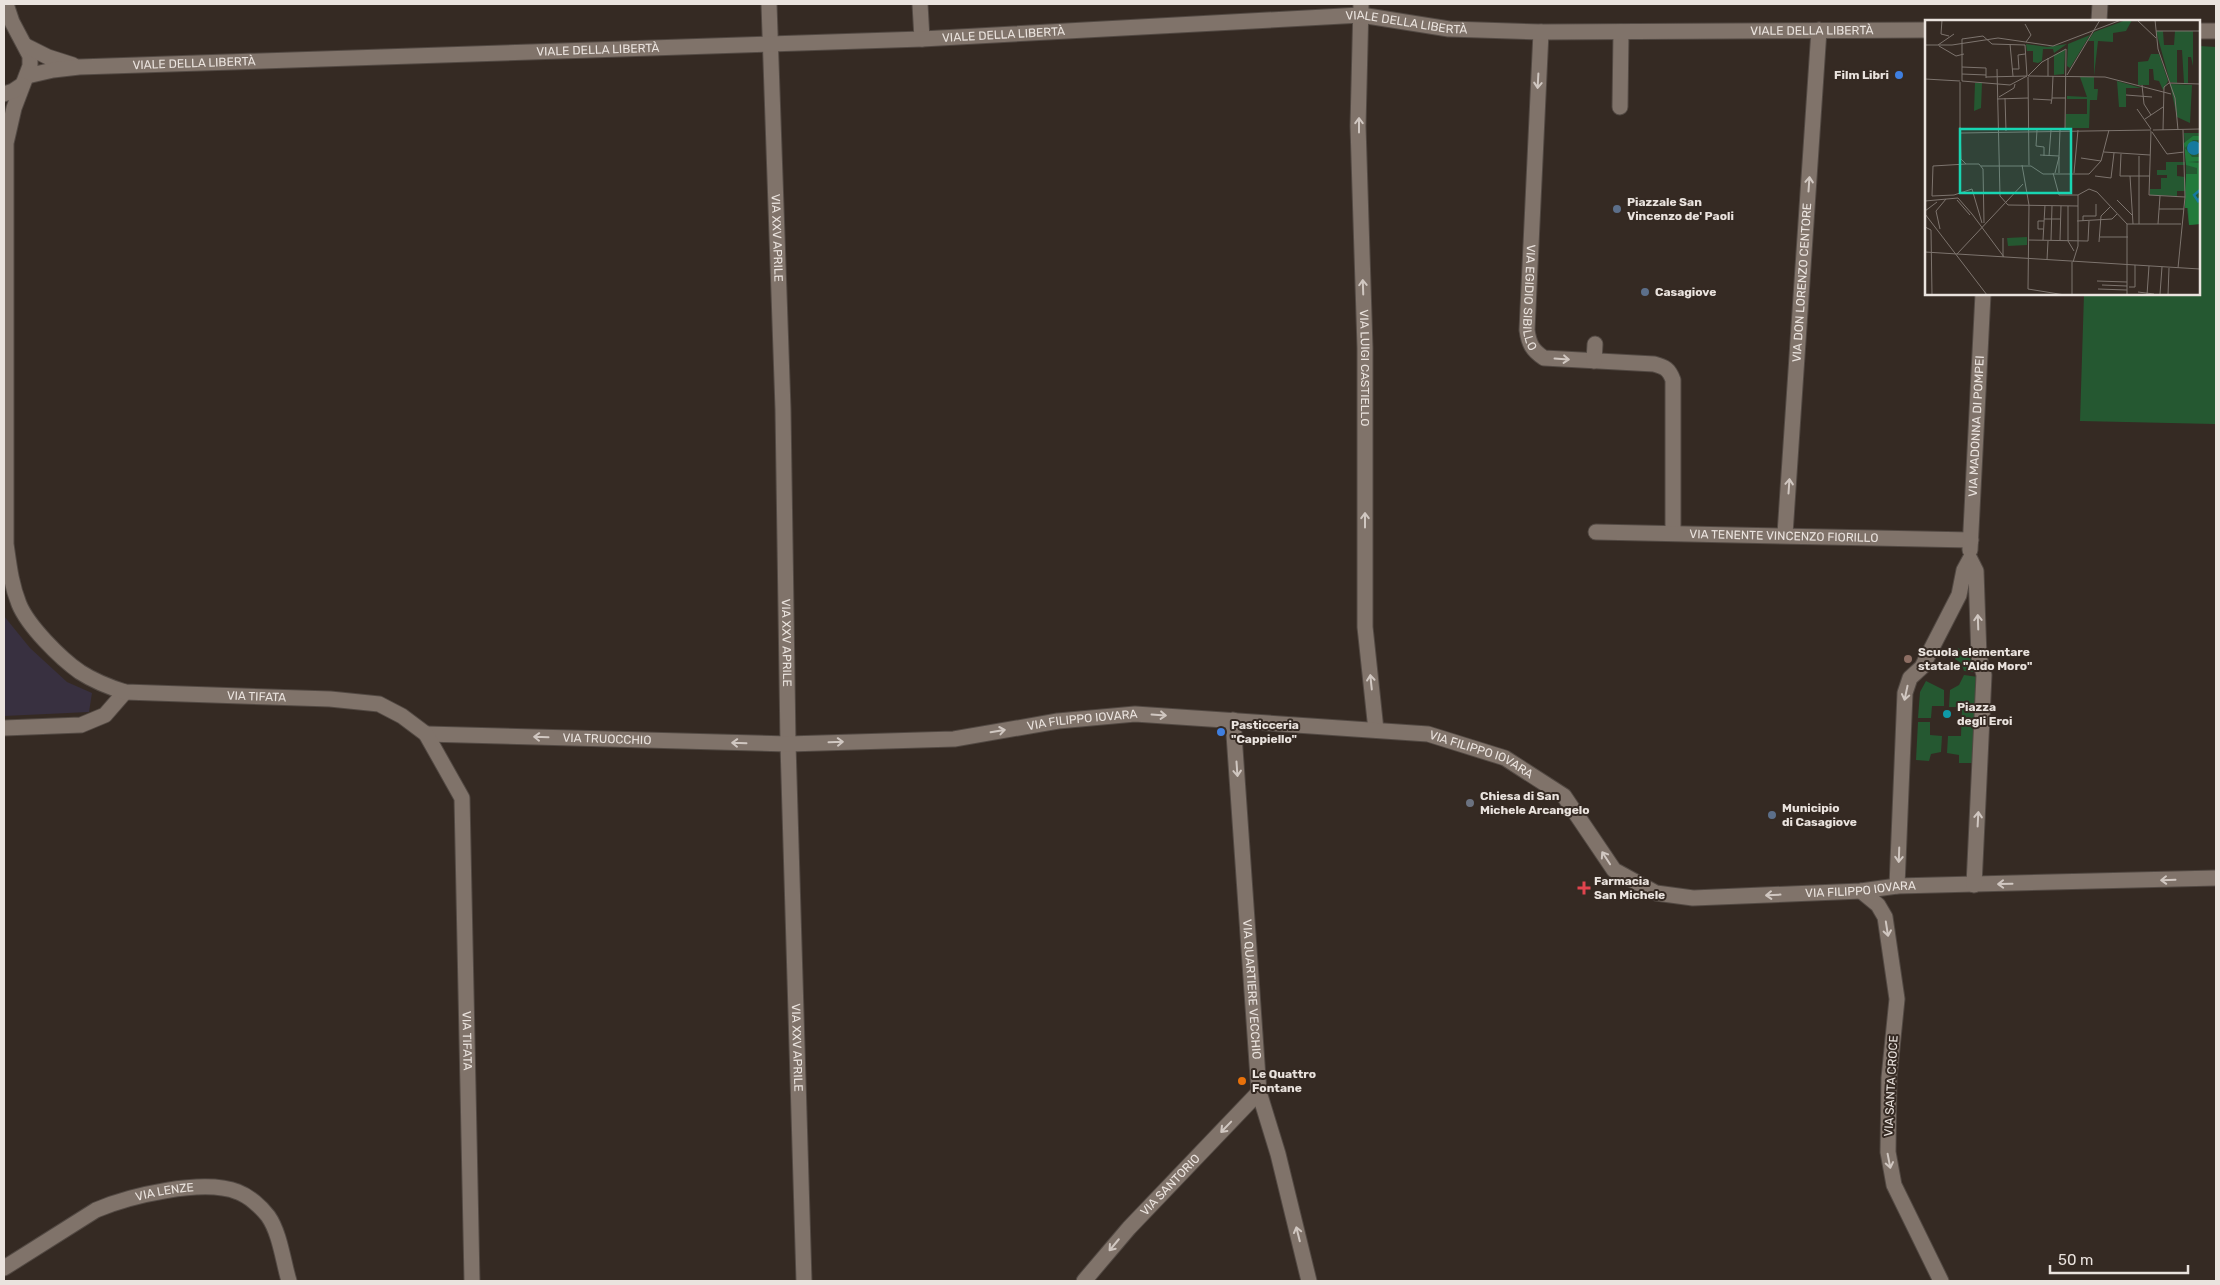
<svg xmlns="http://www.w3.org/2000/svg" width="2220" height="1285" font-family="Rubik,sans-serif">
  <style>
    .industrial { fill: #383040 }
    .green { fill: #255831 }
    .lines { fill: none; stroke-linecap: round; stroke-linejoin: round }
    .minor-casing { stroke: #524943; stroke-width: 17 }
    .tertiary-casing { stroke: #524943; stroke-width: 17 }
    .minor { stroke: #80736a; stroke-width: 15 }
    .tertiary { stroke: #80736a; stroke-width: 15 }
    .oneway { stroke: #d0c7c1 }
    .shop-dot { fill: #3f7fe0; stroke: #352a23; stroke-width: 2 }
    .service-dot { fill: #5c6f8a; stroke: #352a23; stroke-width: 2 }
    .education-dot { fill: #8d6e63; stroke: #352a23; stroke-width: 2 }
    .culture-dot { fill: #0f9aa8; stroke: #352a23; stroke-width: 2 }
    .worship-dot { fill: #6b7280; stroke: #352a23; stroke-width: 2 }
    .health-dot { fill: #e0444e; stroke: #352a23; stroke-width: 2 }
    .food-dot { fill: #e8710a; stroke: #352a23; stroke-width: 2 }
    .labels { text-anchor: middle; dominant-baseline: central; stroke-width: 4; stroke-linejoin: round; paint-order: stroke }
    .street-label { font-size: 12px; fill: #eae3de; stroke: #352a23 }
    .poi-label { font-size: 12px; font-weight: bold; fill: #eae3de; stroke: #352a23; text-anchor: start }
    .inset-river { fill: none; stroke: #16799e; stroke-width: 2.5 }
    .inset-road { fill: none; stroke: #7d746e; stroke-width: 1 }
    .view { fill: #18d5b2; fill-opacity: 0.15; stroke: #18d5b2; stroke-width: 2.5 }
    .inset-edge { fill: none; stroke: #eae3de; stroke-width: 2.5 }
  </style>
  <rect width="100%" height="100%" fill="#352a23"/>
  <path class="industrial" d="M 4,616 L 30,648 L 67,682 L 92,693 L 89,712 L 4,716 Z"/>
  <g class="green">
    <path d="M 2199,46 L 2216,47 L 2215,424 L 2080,421 L 2084,294 L 2199,294 Z"/>
    <path d="M 1958,648 L 1973,661 L 1976,672 L 1964,671 L 1961,663 L 1955,659 Z"/>
    <path d="M 1964,675 L 1978,677 L 1975,763 L 1959,763 L 1959,755 L 1947,753 L 1948,736 L 1961,736 L 1962,707 L 1949,707 L 1950,690 L 1959,685 Z"/>
    <path d="M 1926,681 L 1944,690 L 1944,706 L 1932,706 L 1931,718 L 1918,718 L 1920,692 Z"/>
    <path d="M 1918,722 L 1930,722 L 1930,735 L 1942,736 L 1941,752 L 1931,754 L 1929,761 L 1916,760 Z"/>
  </g>
  <g class="lines">
    <g class="minor-casing">
      <g id="minor">
        <path id="s1" d="M 769,4 L 783,409 L 788,744 L 804,1281"/>
        <path d="M 920,4 L 922,39"/>
        <path id="s2" d="M 1361,4 L 1358,126 L 1365,348 L 1365,627 L 1376,730"/>
        <path d="M 2099,21 L 2100,4"/>
        <path id="s3" d="M 1541,32 L 1527,330 C 1529,344 1532,350 1544,358 L 1654,364 C 1665,367 1669,369 1673,380 L 1673,533"/>
        <path d="M 1620,107 L 1621,32"/>
        <path d="M 1594,361 L 1595,344"/>
        <path id="s4" d="M 1596,532 L 1971,540"/>
        <path id="s5" d="M 1785,534 L 1819,30"/>
        <path id="s6" d="M 1970,550 L 1983,294"/>
        <path id="s7" d="M 1233,720 L 1259,1092 L 1278,1154 L 1309,1281"/>
        <path d="M 4,728 L 81,725 L 105,715 L 125,692"/>
        <path id="s8" d="M 426,734 L 788,744 L 954,739 L 1058,721 L 1135,714 L 1428,734 L 1505,758 L 1564,796 L 1614,870 L 1656,893 L 1693,898 L 1861,891 L 1897,886 L 2216,878"/>
        <path d="M 1897,886 L 1905,693 L 1910,678 L 1922,667 L 1959,595 L 1964,570 L 1970,559 L 1976,571 L 1979,657 L 1984,675 L 1974,885"/>
        <path d="M 1861,891 L 1878,905 L 1885,917 L 1897,999 L 1889,1078 L 1888,1152 L 1894,1185 L 1941,1281"/>
        <path id="s9" d="M 4,1268 L 96,1210 C 129,1196 203,1178 238,1192 C 249,1196 261,1207 268,1216 C 280,1233 283,1261 289,1281"/>
        <path id="s10" d="M 1084,1281 L 1129,1228 L 1259,1092"/>
      </g>
    </g>
    <g class="tertiary-casing">
      <g id="tertiary">
        <path id="s11" d="M 6,4 L 12,22 L 30,56 L 30,66 L 14,108 L 6,143 L 6,544 C 9,565 11,584 19,604 C 28,626 60,658 80,672 C 94,681 109,687 125,692 L 330,699 L 379,704 L 402,716 L 426,734 L 462,798 L 472,1281"/>
        <path d="M 2199,31 L 2216,31"/>
        <path d="M 26,46 L 48,57 L 73,65"/>
        <path id="s12" d="M 27,76 L 53,70 L 79,67 L 922,39 L 1361,15 L 1449,29 L 1541,32 L 1926,30"/>
        <path d="M 4,94 L 13,91 L 22,85"/>
      </g>
    </g>
    <use href="#minor" class="minor"/>
    <use href="#tertiary" class="tertiary"/>
  </g>
  <defs><path id="oneway-shaft" d="M-6 0H5M1.5-3L5.5 0L1.5 3" fill="none" stroke-width="1.6" stroke-linecap="round" stroke-linejoin="round" transform="scale(1.25)"/></defs>
  <g class="oneway">
    <use href="#oneway-shaft" transform="translate(1538 81) rotate(93)"/>
    <use href="#oneway-shaft" transform="translate(1359 125) rotate(-90)"/>
    <use href="#oneway-shaft" transform="translate(1809 184) rotate(-86)"/>
    <use href="#oneway-shaft" transform="translate(1363 287) rotate(-92)"/>
    <use href="#oneway-shaft" transform="translate(1562 359) rotate(4)"/>
    <use href="#oneway-shaft" transform="translate(1789 486) rotate(-86)"/>
    <use href="#oneway-shaft" transform="translate(1365 520) rotate(-90)"/>
    <use href="#oneway-shaft" transform="translate(1978 622) rotate(-92)"/>
    <use href="#oneway-shaft" transform="translate(1371 682) rotate(-96)"/>
    <use href="#oneway-shaft" transform="translate(1906 693) rotate(102)"/>
    <use href="#oneway-shaft" transform="translate(1159 715) rotate(4)"/>
    <use href="#oneway-shaft" transform="translate(998 731) rotate(-9)"/>
    <use href="#oneway-shaft" transform="translate(541 737) rotate(-178)"/>
    <use href="#oneway-shaft" transform="translate(836 742) rotate(-2)"/>
    <use href="#oneway-shaft" transform="translate(739 743) rotate(-178)"/>
    <use href="#oneway-shaft" transform="translate(1237 769) rotate(86)"/>
    <use href="#oneway-shaft" transform="translate(1978 819) rotate(-87)"/>
    <use href="#oneway-shaft" transform="translate(1899 855) rotate(92)"/>
    <use href="#oneway-shaft" transform="translate(1606 858) rotate(-123)"/>
    <use href="#oneway-shaft" transform="translate(2168 880) rotate(178)"/>
    <use href="#oneway-shaft" transform="translate(2005 884) rotate(179)"/>
    <use href="#oneway-shaft" transform="translate(1773 895) rotate(177)"/>
    <use href="#oneway-shaft" transform="translate(1887 929) rotate(81)"/>
    <use href="#oneway-shaft" transform="translate(1226 1127) rotate(134)"/>
    <use href="#oneway-shaft" transform="translate(1889 1161) rotate(79)"/>
    <use href="#oneway-shaft" transform="translate(1298 1234) rotate(-104)"/>
    <use href="#oneway-shaft" transform="translate(1114 1245) rotate(130)"/>
  </g>
  <g class="shop-dot">
    <circle cx="1899" cy="75" r="5"/>
    <circle cx="1221" cy="732" r="5"/>
  </g>
  <g class="service-dot">
    <circle cx="1617" cy="209" r="5"/>
    <circle cx="1645" cy="292" r="5"/>
    <circle cx="1772" cy="815" r="5"/>
  </g>
  <circle class="education-dot" cx="1908" cy="659" r="5"/>
  <circle class="culture-dot" cx="1947" cy="714" r="5"/>
  <circle class="worship-dot" cx="1470" cy="803" r="5"/>
  <path class="health-dot" d="M1581.5 880.5h5v5h5v5h-5v5h-5v-5h-5v-5h5z"/>
  <circle class="food-dot" cx="1242" cy="1081" r="5"/>
  <g class="labels">
    <g class="street-label">
      <text stroke="none"><textPath href="#s12" startOffset="1382">VIALE DELLA LIBERTÀ</textPath></text>
      <text stroke="none"><textPath href="#s12" startOffset="1788">VIALE DELLA LIBERTÀ</textPath></text>
      <text stroke="none"><textPath href="#s12" startOffset="978">VIALE DELLA LIBERTÀ</textPath></text>
      <text stroke="none"><textPath href="#s12" startOffset="572">VIALE DELLA LIBERTÀ</textPath></text>
      <text stroke="none"><textPath href="#s12" startOffset="168">VIALE DELLA LIBERTÀ</textPath></text>
      <text stroke="none"><textPath href="#s1" startOffset="234">VIA XXV APRILE</textPath></text>
      <text stroke="none"><textPath href="#s5" startOffset="252">VIA DON LORENZO CENTORE</textPath></text>
      <text stroke="none"><textPath href="#s3" startOffset="266">VIA EGIDIO SIBILLO</textPath></text>
      <text stroke="none"><textPath href="#s2" startOffset="364">VIA LUIGI CASTIELLO</textPath></text>
      <text stroke="none"><textPath href="#s6" startOffset="124">VIA MADONNA DI POMPEI</textPath></text>
      <text stroke="none"><textPath href="#s4" startOffset="188">VIA TENENTE VINCENZO FIORILLO</textPath></text>
      <text stroke="none"><textPath href="#s1" startOffset="639">VIA XXV APRILE</textPath></text>
      <text stroke="none"><textPath href="#s11" startOffset="884">VIA TIFATA</textPath></text>
      <text stroke="none"><textPath href="#s8" startOffset="658">VIA FILIPPO IOVARA</textPath></text>
      <text stroke="none"><textPath href="#s8" startOffset="181">VIA TRUOCCHIO</textPath></text>
      <text stroke="none"><textPath href="#s8" startOffset="1062">VIA FILIPPO IOVARA</textPath></text>
      <text stroke="none"><textPath href="#s8" startOffset="1498">VIA FILIPPO IOVARA</textPath></text>
      <text stroke="none"><textPath href="#s7" startOffset="270">VIA QUARTIERE VECCHIO</textPath></text>
      <text stroke="none"><textPath href="#s11" startOffset="1379">VIA TIFATA</textPath></text>
      <text stroke="none"><textPath href="#s1" startOffset="1044">VIA XXV APRILE</textPath></text>
      <text transform="translate(1891 1086) rotate(-87)">VIA SANTA CROCE</text>
      <text stroke="none"><textPath href="#s10" startOffset="129">VIA SANTORIO</textPath></text>
      <text stroke="none"><textPath href="#s9" startOffset="180">VIA LENZE</textPath></text>
    </g>
    <g class="poi-label">
      <text x="1889" y="75" text-anchor="end">Film Libri</text>
      <text x="1627" y="202">Piazzale San<tspan x="1627" dy="14">Vincenzo de' Paoli</tspan></text>
      <text x="1655" y="292">Casagiove</text>
      <text x="1918" y="652">Scuola elementare<tspan x="1918" dy="14">statale "Aldo Moro"</tspan></text>
      <text x="1957" y="707">Piazza<tspan x="1957" dy="14">degli Eroi</tspan></text>
      <text x="1231" y="725">Pasticceria<tspan x="1231" dy="14">"Cappiello"</tspan></text>
      <text x="1480" y="796">Chiesa di San<tspan x="1480" dy="14">Michele Arcangelo</tspan></text>
      <text x="1782" y="808">Municipio<tspan x="1782" dy="14">di Casagiove</tspan></text>
      <text x="1594" y="881">Farmacia<tspan x="1594" dy="14">San Michele</tspan></text>
      <text x="1252" y="1074">Le Quattro<tspan x="1252" dy="14">Fontane</tspan></text>
    </g>
  </g>
  <g transform="translate(1925 20)">
    <rect width="275" height="275" fill="#352a23"/>
    <path d="M 201,0 L 207,0 L 201,11 L 188,13 L 188,22 L 173,21 L 169,56 L 169,21 L 163,21 L 169,12 ZM 231,11 L 238,11 L 239,25 L 249,25 L 250,11 L 268,11 L 268,46 L 266,37 L 263,37 L 263,63 L 259,63 L 257,30 L 252,30 L 252,63 L 245,62 ZM 101,24 L 122,27 L 142,24 L 129,33 L 128,29 L 118,29 L 117,41 L 113,43 L 108,42 L 108,31 L 102,31 ZM 140,29 L 139,54 L 129,55 L 129,35 ZM 226,34 L 234,34 L 243,61 L 238,70 L 234,61 L 229,60 L 228,49 L 224,49 L 224,65 L 213,65 L 213,42 L 223,41 ZM 155,57 L 169,57 L 169,69 L 173,69 L 172,80 L 165,80 L 164,108 L 140,108 L 141,94 L 162,94 L 162,79 L 142,79 L 142,76 L 162,77 ZM 192,61 L 216,68 L 201,68 L 201,87 L 194,87 ZM 50,63 L 57,63 L 56,88 L 49,91 ZM 245,64 L 267,65 L 265,103 L 252,97 ZM 259,113 L 275,113 L 275,204 L 264,205 L 260,171 L 252,171 L 252,176 L 225,175 L 225,169 L 236,169 L 236,158 L 242,158 L 242,155 L 232,155 L 232,150 L 241,150 L 241,142 L 260,142 L 260,145 L 252,145 L 252,156 L 260,157 L 261,170 L 261,145 ZM 102,217 L 102,225 L 83,226 L 82,218 Z" fill="#255831"/>
    <path d="M 268,116 L 275,116 L 275,120 L 268,120 L 260,128 L 267,137 L 275,137 L 275,141 L 263,142 L 275,143 L 275,170 L 269,175 L 273,181 L 275,177 L 275,204 L 264,205 L 263,188 L 260,188 L 261,154 L 272,154 L 272,148 L 261,145 L 259,123 Z" fill="#227a3b"/>
    <path d="M 165,15 L 145,48 L 142,46 L 143,24 Z" fill="#255831"/>
    <path d="M262 128a7 7 0 1 1 14 0a7 7 0 1 1-14 0Z" fill="#16799e"/>
    <path class="inset-river" d="M 275,178 L 273,181 L 269,175 L 275,170"/>
    <path class="inset-road" d="M 17,0 L 16,14 L 24,16M 212,0 L 231,18M 230,0 L 233,29 L 250,78 L 253,110M 100,4 L 106,15 L 101,22M 231,11 L 275,11M 85,24 L 88,56M 0,25 L 27,25 L 73,18 L 128,26 L 196,0M 13,25 L 29,14M 100,25 L 102,56M 14,26 L 31,36 L 39,34M 37,47 L 61,48 L 61,58M 72,49 L 75,176 L 83,185 L 153,186 L 153,175M 87,49 L 94,49 L 93,35 L 100,34M 37,54 L 61,55M 142,55 L 175,0M 103,56 L 180,57 L 246,74M 103,56 L 117,42 L 141,29 L 140,110M 123,56 L 123,38M 61,57 L 102,56M 103,57 L 104,145M 0,59 L 35,61M 37,61 L 37,19 L 58,16 L 67,24 L 100,25M 37,61 L 85,65 L 102,56M 244,63 L 275,64M 217,65 L 219,84 L 226,95M 201,75 L 227,77M 74,77 L 89,68 L 90,64M 80,78 L 81,111M 127,78 L 128,56M 72,79 L 103,78M 108,79 L 126,80M 126,84 L 127,78 L 141,78M 212,89 L 226,109M 220,99 L 238,87M 35,107 L 36,139 L 41,144 L 54,144 L 58,149 L 59,203M 112,110 L 111,126 L 119,127 L 119,136M 228,110 L 275,109M 238,110 L 239,67 L 244,63M 226,111 L 224,175 L 260,177M 227,112 L 242,134 L 259,132M 36,113 L 226,110M 35,115 L 35,62M 179,132 L 225,135M 196,134 L 195,156 L 225,156M 115,135 L 134,136M 124,136 L 126,110M 134,137 L 135,110M 156,138 L 176,141M 41,144 L 8,146 L 7,176 L 29,175 L 47,169 L 57,203M 97,145 L 104,185 L 103,269 L 140,275M 56,146 L 106,146 L 118,154 L 164,154M 128,153 L 134,175 L 153,175 L 164,169M 130,153 L 134,137 L 134,153M 149,153 L 153,110M 164,154 L 176,141 L 184,110M 170,156 L 186,158 L 189,133M 205,156 L 208,204M 164,169 L 172,172 L 202,204M 32,180 L 45,195M 192,180 L 207,195M 0,181 L 33,178 L 47,194M 143,186 L 143,221 L 149,231M 234,189 L 259,189M 0,191 L 12,182M 0,194 L 62,275M 47,194 L 79,237M 119,199 L 135,199M 152,201 L 187,199 L 192,194M 158,201 L 158,196 L 171,196 L 171,184M 202,204 L 256,204M 214,204 L 214,136M 233,204 L 235,176M 0,207 L 6,210 L 7,275M 15,209 L 11,191 L 21,179M 118,209 L 113,209 L 113,201 L 119,201M 175,217 L 203,217M 78,218 L 78,237M 103,220 L 163,221 L 164,201M 118,220 L 120,185M 126,220 L 127,186M 135,220 L 136,186M 174,222 L 176,196 L 185,187M 0,232 L 275,249M 32,234 L 98,164M 122,240 L 123,221M 148,242 L 153,226 L 153,186M 253,248 L 260,177 L 258,110M 172,261 L 202,262M 177,265 L 202,266M 204,267 L 210,267 L 210,245M 173,269 L 202,270M 213,272 L 229,274M 235,274 L 237,247M 147,275 L 147,242M 202,275 L 202,204M 222,275 L 224,246M 243,275 L 244,248"/>
    <path class="view" d="M 35,109 L 146,109 L 146,173 L 35,173 Z"/>
    <rect width="275" height="275" class="inset-edge"/>
  </g>
  <rect width="2220" height="1285" fill="none" stroke="#eae3de" stroke-width="10"/>
  <path d="M2050 1265v8h138v-8" fill="none" stroke="#eae3de" stroke-width="2.5"/>
  <text x="2058" y="1265" font-size="15" fill="#eae3de" stroke="#352a23" stroke-width="4" paint-order="stroke">50 m</text>
</svg>
